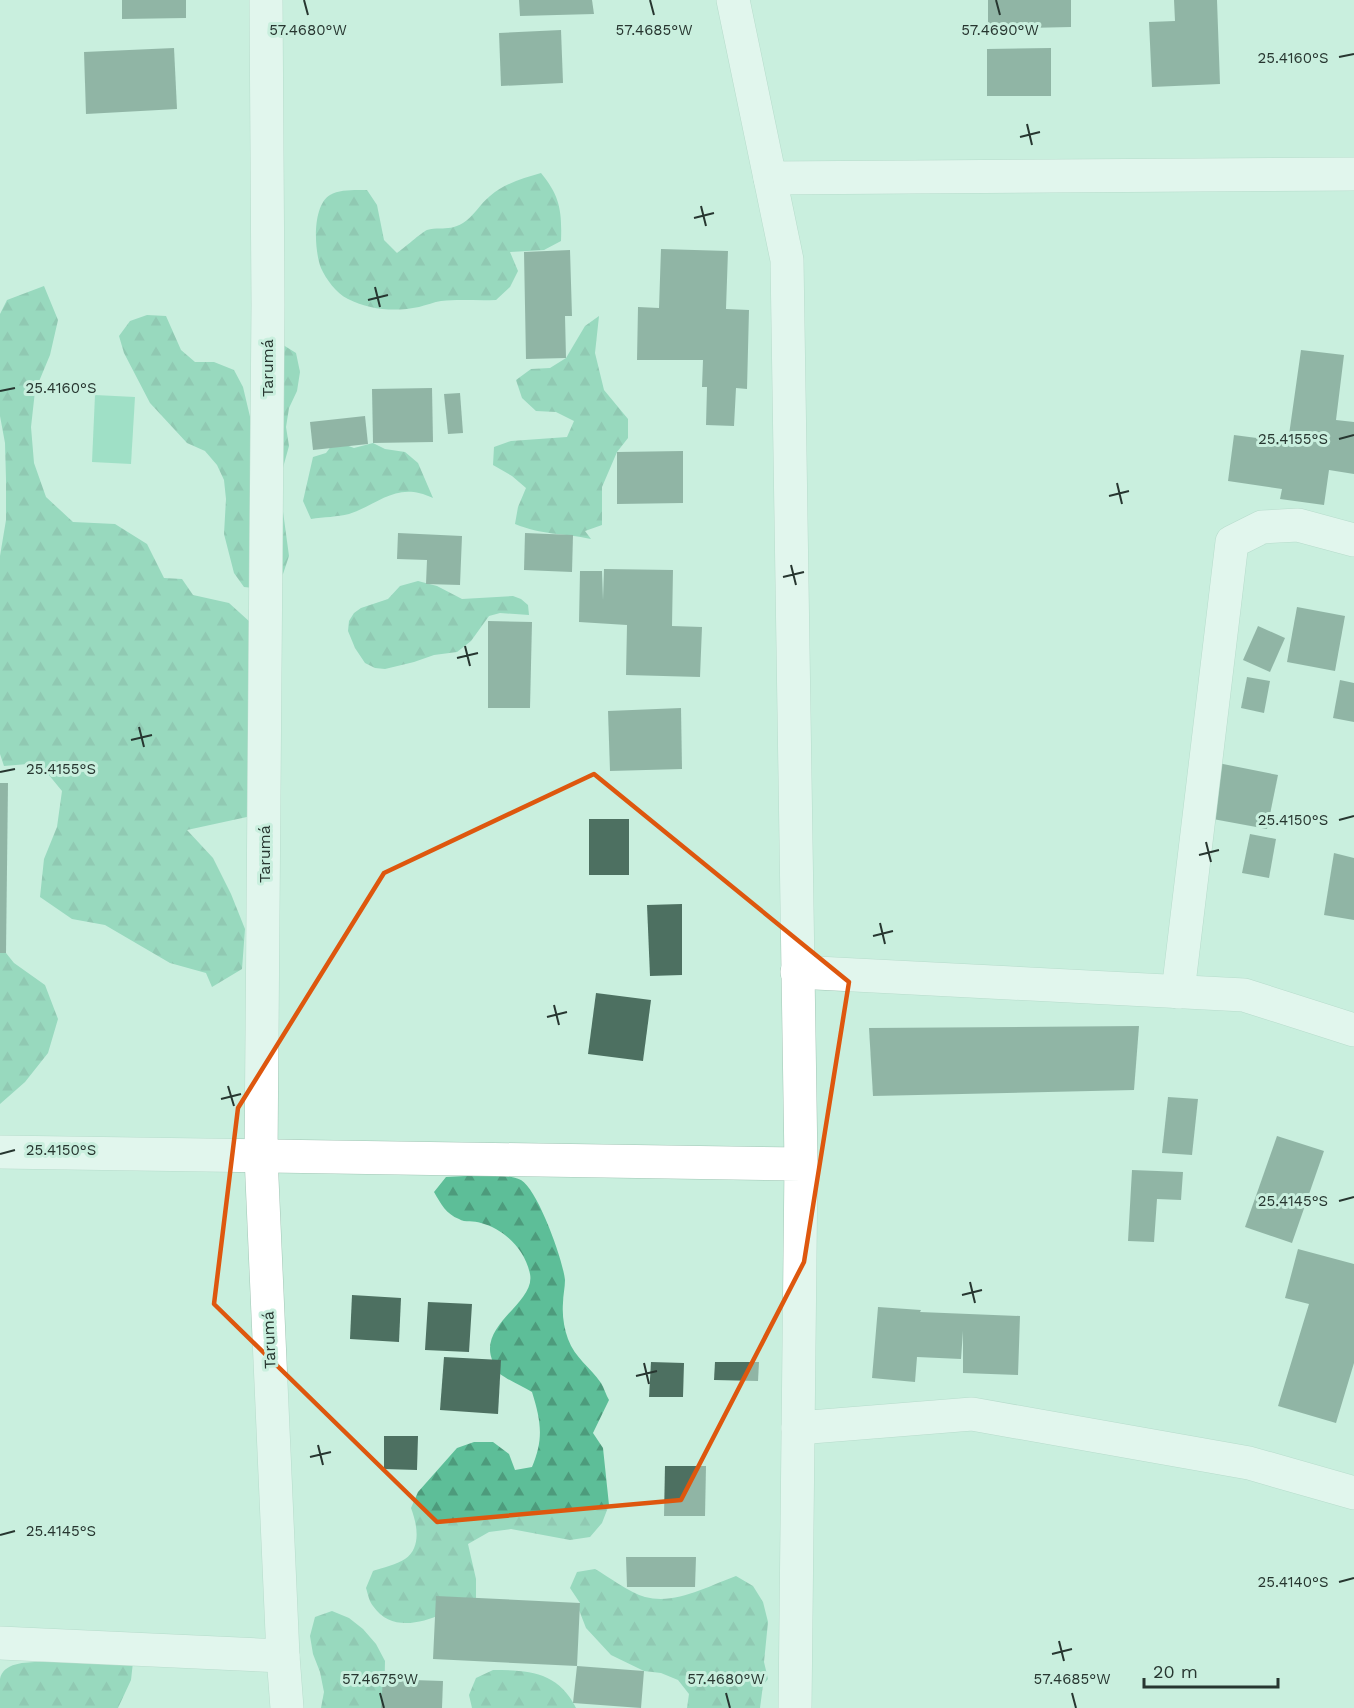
<svg xmlns="http://www.w3.org/2000/svg" width="1354" height="1708" font-family="'Work Sans',sans-serif">
  <style>
    .forest { fill: url(#forest-firs) }
    .water { fill: #6ecfa9 }
    .building { fill: #4d7061 }
    .lines { fill: none; stroke-linecap: round; stroke-linejoin: round }
    .minor-casing { stroke: #a1c6b5; stroke-width: 34 }
    .minor { stroke: #fff; stroke-width: 33 }
    .marked { fill: none; stroke: #de570e; stroke-width: 4.5; stroke-linejoin: round }
    .ticks { fill: none; stroke: #273630; stroke-width: 2 }
    .labels { text-anchor: middle; dominant-baseline: central; stroke-width: 6; stroke-linejoin: round; paint-order: stroke }
    .street-label { font-size: 16px; fill: #273630; stroke: #c9efde }
    .ticks-label { font-size: 15px; text-anchor: middle; fill: #273630; stroke: #c9efde; stroke-width: 6; stroke-linejoin: round; paint-order: stroke }
  </style>
  <defs>
    <pattern id="forest-firs" width="22" height="20" patternUnits="userSpaceOnUse" patternTransform="scale(1.5)"><rect width="22" height="20" fill="#5dbe98"/><path d="M5 1l3.5 6h-7zM16 11l3.5 6h-7z" fill="#4d9b7c"/></pattern>
  </defs>
  <rect width="100%" height="100%" fill="#c9efde"/>
  <g class="forest">
    <path d="M 541,173 C 560,196 562,211 561,241 L 544,250 L 510,252 L 518,271 L 510,287 L 496,300 C 478,301 460,299 441,301 C 434,302 427,305 419,307 C 395,312 370,310 348,299 C 336,293 326,279 321,268 C 314,250 312,206 330,195 C 340,189 356,190 367,190 L 377,205 L 384,240 L 397,253 C 403,249 422,232 427,230 C 437,226 449,232 463,223 C 474,216 480,204 490,196 C 504,184 523,178 541,173 Z"/>
    <path d="M 44,286 L 58,320 L 50,355 L 35,391 L 31,427 L 34,463 L 46,497 L 73,522 L 115,524 L 147,544 L 164,578 L 182,579 L 193,595 L 229,603 L 262,633 L 256,815 L 187,830 L 213,858 L 231,894 L 245,929 L 242,969 L 212,987 L 206,973 L 170,963 L 105,925 L 72,919 L 40,897 L 44,859 L 57,827 L 62,791 L 39,763 L 4,766 L 0,754 L 0,556 L 6,520 L 6,479 L 5,443 L 0,416 L 0,314 L 7,300 Z"/>
    <path d="M 147,315 L 166,316 L 181,350 L 195,362 L 214,362 L 234,370 L 243,387 L 251,421 L 280,343 L 296,353 L 300,372 L 297,391 L 289,408 L 286,427 L 289,446 L 279,482 L 289,556 L 283,574 L 264,589 L 244,587 L 234,573 L 224,534 L 226,499 L 224,480 L 217,465 L 205,451 L 187,443 L 150,403 L 124,353 L 119,336 L 130,321 Z"/>
    <path d="M 599,316 L 595,353 L 604,390 L 628,419 L 628,438 L 617,452 L 602,487 L 602,525 L 585,531 L 591,539 C 563,533 542,535 515,524 L 518,507 L 526,488 L 512,476 L 493,465 L 494,447 L 511,441 L 567,437 L 574,421 L 556,412 L 536,411 L 522,398 L 516,380 L 531,369 L 550,368 L 566,358 L 585,326 Z"/>
    <path d="M 335,441 L 354,448 L 373,443 L 385,449 L 405,452 L 418,463 L 433,498 C 397,481 381,503 349,514 C 337,517 324,517 311,519 L 303,501 L 313,457 L 326,453 Z"/>
    <path d="M 418,581 L 437,586 L 462,599 L 513,596 L 521,599 L 528,605 L 529,615 L 500,613 L 489,616 L 471,641 L 457,652 L 434,655 L 414,662 L 385,669 L 375,668 L 365,663 L 355,648 L 348,631 L 349,621 L 354,613 L 361,608 L 388,599 L 400,586 Z"/>
    <path d="M 0,953 L 6,953 L 14,963 L 45,985 L 58,1019 L 48,1053 L 25,1082 L 0,1104 Z"/>
    <path d="M 485,1175 C 496,1176 511,1175 521,1180 C 538,1190 563,1260 565,1280 C 565,1288 563,1295 563,1303 C 562,1315 564,1328 568,1339 C 575,1358 590,1367 601,1383 C 604,1388 606,1395 609,1400 L 593,1433 L 603,1448 L 609,1505 L 602,1523 L 590,1537 L 570,1540 L 511,1529 L 489,1532 L 468,1544 L 476,1579 L 476,1598 C 447,1612 398,1642 373,1606 C 369,1601 368,1594 366,1588 L 373,1571 C 382,1568 398,1564 405,1559 C 422,1547 417,1524 411,1508 L 418,1492 L 457,1448 L 474,1442 L 493,1442 L 509,1454 L 515,1470 L 532,1467 C 544,1439 541,1421 532,1392 C 522,1386 508,1380 500,1374 C 496,1372 495,1366 493,1362 C 476,1325 536,1303 530,1274 C 525,1249 504,1229 481,1223 C 474,1220 465,1223 459,1219 C 446,1214 441,1204 434,1192 L 446,1177 Z"/>
    <path d="M 595,1569 C 609,1577 630,1593 645,1597 C 676,1605 708,1586 736,1576 L 753,1586 L 763,1602 L 768,1622 L 764,1662 L 768,1679 L 763,1685 L 760,1708 L 687,1708 L 689,1694 L 678,1680 L 661,1673 L 644,1671 L 611,1655 L 586,1628 L 579,1610 L 580,1603 L 570,1588 L 577,1572 Z"/>
    <path d="M 332,1611 L 349,1618 L 363,1629 L 376,1644 L 385,1661 L 384,1708 L 321,1708 L 324,1692 L 320,1672 L 313,1654 L 310,1636 L 315,1617 Z"/>
    <path d="M 45,1662 L 133,1662 L 131,1680 L 118,1708 L 0,1708 C 0,1699 0,1688 0,1679 C 3,1661 31,1662 45,1662 Z"/>
    <path d="M 493,1670 C 530,1670 558,1672 576,1708 L 472,1708 L 469,1695 L 476,1678 Z"/>
  </g>
  <path class="water" d="M 95,395 L 135,397 L 131,464 L 92,462 Z"/>
  <g class="building">
    <path d="M 122,0 L 186,0 L 186,18 L 122,19 Z"/>
    <path d="M 519,0 L 592,0 L 594,14 L 520,16 Z"/>
    <path d="M 988,0 L 1071,0 L 1071,27 L 988,29 Z"/>
    <path d="M 1174,0 L 1217,0 L 1220,84 L 1152,87 L 1149,22 L 1175,21 Z"/>
    <path d="M 561,30 L 563,83 L 501,86 L 499,33 Z"/>
    <path d="M 174,48 L 177,109 L 86,114 L 84,52 Z"/>
    <path d="M 1051,48 L 1051,96 L 987,96 L 987,49 Z"/>
    <path d="M 661,249 L 728,251 L 726,309 L 749,310 L 747,389 L 736,388 L 734,426 L 706,425 L 707,387 L 702,387 L 703,360 L 637,360 L 638,307 L 659,308 Z"/>
    <path d="M 570,250 L 572,316 L 565,316 L 566,358 L 526,359 L 524,252 Z"/>
    <path d="M 1301,350 L 1344,355 L 1336,420 L 1354,422 L 1354,474 L 1329,470 L 1324,505 L 1280,499 L 1282,489 L 1228,481 L 1234,435 L 1288,442 Z"/>
    <path d="M 432,388 L 433,442 L 373,443 L 372,389 Z"/>
    <path d="M 460,393 L 463,433 L 448,434 L 444,394 Z"/>
    <path d="M 365,416 L 368,444 L 313,450 L 310,422 Z"/>
    <path d="M 683,451 L 683,503 L 617,504 L 617,452 Z"/>
    <path d="M 398,533 L 462,536 L 460,585 L 426,584 L 427,560 L 397,559 Z"/>
    <path d="M 525,533 L 573,535 L 572,572 L 524,570 Z"/>
    <path d="M 604,569 L 673,570 L 672,626 L 702,627 L 700,677 L 626,675 L 627,625 L 579,622 L 580,571 L 602,571 L 603,600 Z"/>
    <path d="M 1297,607 L 1345,616 L 1335,671 L 1287,662 Z"/>
    <path d="M 488,621 L 532,622 L 530,708 L 488,708 Z"/>
    <path d="M 1258,626 L 1285,638 L 1270,672 L 1243,660 Z"/>
    <path d="M 1247,677 L 1270,681 L 1264,713 L 1241,708 Z"/>
    <path d="M 1340,680 L 1354,683 L 1354,722 L 1333,718 Z"/>
    <path d="M 681,708 L 682,769 L 610,771 L 608,711 Z"/>
    <path d="M 1213,762 L 1278,775 L 1267,829 L 1202,817 Z"/>
    <path d="M 0,783 L 8,783 L 6,953 L 0,953 Z"/>
    <rect x="589" y="819" width="40" height="56"/>
    <path d="M 1250,834 L 1276,839 L 1269,878 L 1242,873 Z"/>
    <path d="M 1334,853 L 1354,858 L 1354,920 L 1324,915 Z"/>
    <path d="M 682,904 L 682,975 L 650,976 L 647,905 Z"/>
    <path d="M 596,993 L 651,1000 L 643,1061 L 588,1054 Z"/>
    <path d="M 1139,1026 L 1134,1090 L 873,1096 L 869,1028 Z"/>
    <path d="M 1168,1097 L 1198,1099 L 1192,1155 L 1162,1153 Z"/>
    <path d="M 1277,1136 L 1324,1151 L 1292,1243 L 1245,1227 Z"/>
    <path d="M 1132,1170 L 1183,1172 L 1181,1200 L 1157,1199 L 1154,1242 L 1128,1241 Z"/>
    <path d="M 1298,1249 L 1354,1264 L 1354,1363 L 1336,1423 L 1278,1406 L 1309,1304 L 1285,1298 Z"/>
    <path d="M 352,1295 L 401,1298 L 399,1342 L 350,1339 Z"/>
    <path d="M 428,1302 L 472,1304 L 469,1352 L 425,1350 Z"/>
    <path d="M 878,1307 L 921,1310 L 920,1312 L 1020,1316 L 1018,1375 L 963,1373 L 963,1331 L 961,1359 L 917,1357 L 915,1382 L 872,1378 Z"/>
    <path d="M 444,1357 L 501,1360 L 498,1414 L 440,1410 Z"/>
    <path d="M 651,1362 L 684,1363 L 683,1397 L 649,1397 Z"/>
    <path d="M 715,1362 L 759,1362 L 758,1381 L 714,1380 Z"/>
    <path d="M 384,1436 L 418,1436 L 417,1470 L 384,1469 Z"/>
    <path d="M 665,1466 L 706,1466 L 705,1516 L 664,1516 Z"/>
    <path d="M 626,1557 L 696,1557 L 695,1587 L 627,1587 Z"/>
    <path d="M 436,1596 L 580,1603 L 577,1666 L 644,1671 L 641,1708 L 573,1703 L 577,1666 L 433,1659 Z"/>
    <path d="M 383,1679 L 443,1681 L 442,1708 L 381,1708 Z"/>
  </g>
  <g class="lines">
    <g class="minor-casing">
      <g id="minor">
        <path d="M 266,0 L 268,305 L 261,1156 L 283,1656 L 287,1708"/>
        <path d="M 733,0 L 787,260 L 801,1164"/>
        <path d="M 770,178 L 1354,174"/>
        <path d="M 797,972 L 1244,995 L 1354,1030"/>
        <path d="M 1178,992 L 1232,542 L 1262,527 L 1298,525 L 1354,540"/>
        <path d="M 0,1152 L 801,1164 L 795,1708"/>
        <path d="M 798,1428 L 972,1414 L 1249,1463 L 1354,1493"/>
        <path d="M 0,1643 L 283,1656"/>
      </g>
    </g>
    <use href="#minor" class="minor"/>
  </g>
  <path d="M0 0H1354V1708H0ZM 594,774 L 849,982 L 804,1262 L 681,1500 L 437,1522 L 214,1304 L 238,1108 L 384,873 Z" fill="#c9efde" fill-opacity=".55" fill-rule="evenodd"/>
  <path class="marked" d="M 594,774 L 849,982 L 804,1262 L 681,1500 L 437,1522 L 214,1304 L 238,1108 L 384,873 Z"/>
  <path class="ticks" d="M 304,0 L 308,15M 650,0 L 654,15M 996,0 L 1000,15M 1339,57 L 1354,54M 1027,124 L 1032,145M 1020,137 L 1040,132M 701,206 L 706,226M 694,218 L 714,213M 375,287 L 380,307M 368,300 L 388,295M 0,391 L 15,388M 1339,439 L 1354,435M 1117,483 L 1122,504M 1109,496 L 1129,491M 791,565 L 796,585M 783,577 L 804,572M 465,646 L 470,666M 457,658 L 478,653M 139,727 L 144,747M 131,740 L 152,735M 0,772 L 15,769M 1339,820 L 1354,816M 1206,842 L 1211,862M 1199,855 L 1219,850M 880,923 L 885,944M 873,936 L 893,931M 554,1005 L 559,1025M 547,1017 L 567,1012M 228,1086 L 234,1106M 221,1099 L 241,1094M 0,1154 L 15,1150M 1339,1201 L 1354,1197M 970,1282 L 975,1303M 962,1295 L 982,1290M 644,1363 L 649,1384M 636,1376 L 657,1371M 318,1445 L 323,1465M 310,1457 L 331,1452M 0,1535 L 15,1531M 1339,1582 L 1354,1578M 1059,1641 L 1064,1661M 1052,1654 L 1072,1649M 380,1693 L 384,1708M 726,1693 L 730,1708M 1072,1693 L 1076,1708"/>
  <g class="labels">
    <g class="street-label">
      <text transform="translate(267 368) rotate(-90)">Tarumá</text>
      <text transform="translate(264 854) rotate(-90)">Tarumá</text>
      <text transform="translate(269 1340) rotate(-92)">Tarumá</text>
    </g>
  </g>
  <g class="ticks-label">
    <text x="308" y="35">57.4680°W</text>
    <text x="654" y="35">57.4685°W</text>
    <text x="1000" y="35">57.4690°W</text>
    <text x="1293" y="63">25.4160°S</text>
    <text x="61" y="393">25.4160°S</text>
    <text x="1293" y="444">25.4155°S</text>
    <text x="61" y="774">25.4155°S</text>
    <text x="1293" y="825">25.4150°S</text>
    <text x="61" y="1155">25.4150°S</text>
    <text x="1293" y="1206">25.4145°S</text>
    <text x="61" y="1536">25.4145°S</text>
    <text x="1293" y="1587">25.4140°S</text>
    <text x="380" y="1684">57.4675°W</text>
    <text x="726" y="1684">57.4680°W</text>
    <text x="1072" y="1684">57.4685°W</text>
  </g>
  <path d="M1144 1678v9h134v-9" fill="none" stroke="#273630" stroke-width="3"/>
  <text x="1153" y="1678" font-size="18" fill="#273630" stroke="#c9efde" stroke-width="4.5" paint-order="stroke">20 m</text>
</svg>
